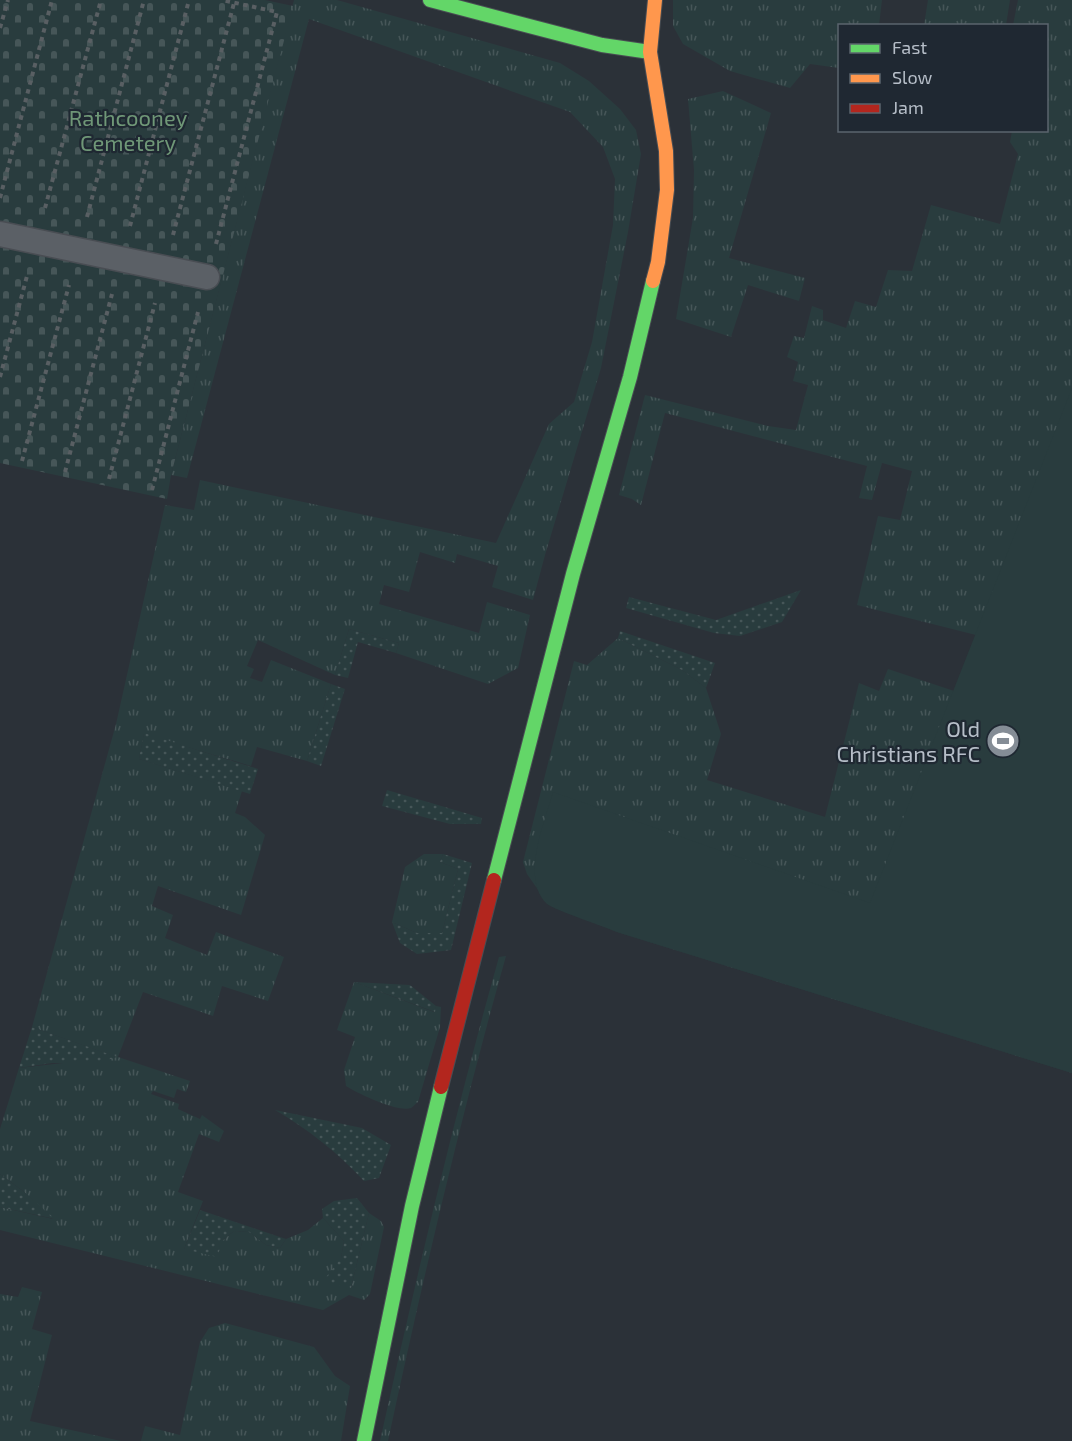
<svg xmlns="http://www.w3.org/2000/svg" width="1072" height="1441" font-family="'Exo 2',sans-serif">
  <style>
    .grass { fill: url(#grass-tufts) }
    .cemetery { fill: url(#cemetery-stones) }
    .garden { fill: url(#garden-dots) }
    .pitch { fill: #293c3e }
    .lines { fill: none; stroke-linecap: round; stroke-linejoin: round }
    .lane-casing { stroke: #494d53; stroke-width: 27 }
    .fast-casing { stroke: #494d53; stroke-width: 16 }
    .slow-casing { stroke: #494d53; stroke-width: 16 }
    .jam-casing { stroke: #494d53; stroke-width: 16 }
    .path { stroke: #595f63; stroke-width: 4; stroke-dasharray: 4.5 4.5; stroke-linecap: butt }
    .lane { stroke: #5b6066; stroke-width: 24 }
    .fast { stroke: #63d668; stroke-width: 14 }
    .slow { stroke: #ff974d; stroke-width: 14 }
    .jam { stroke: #b3261e; stroke-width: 14 }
    .labels { text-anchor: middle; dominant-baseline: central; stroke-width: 4.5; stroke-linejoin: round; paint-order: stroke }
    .park-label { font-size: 22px; fill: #6f9777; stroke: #1f2832 }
    .poi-label { font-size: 22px; fill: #b6bec8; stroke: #1f2832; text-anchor: end }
  </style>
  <defs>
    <pattern id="grass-tufts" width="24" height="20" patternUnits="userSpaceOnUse" patternTransform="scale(1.5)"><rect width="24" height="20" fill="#293c3e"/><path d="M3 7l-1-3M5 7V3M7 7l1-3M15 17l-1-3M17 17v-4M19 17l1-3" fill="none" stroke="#465658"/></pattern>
    <pattern id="cemetery-stones" width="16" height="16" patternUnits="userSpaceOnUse" patternTransform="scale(1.5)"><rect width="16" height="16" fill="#293c3e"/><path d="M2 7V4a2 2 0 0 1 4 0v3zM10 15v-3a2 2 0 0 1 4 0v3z" fill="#465658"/></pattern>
    <pattern id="garden-dots" width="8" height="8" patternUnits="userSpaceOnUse" patternTransform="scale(1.5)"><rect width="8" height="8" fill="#293c3e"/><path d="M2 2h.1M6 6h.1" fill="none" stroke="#465658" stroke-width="1.8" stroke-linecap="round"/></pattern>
  </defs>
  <rect width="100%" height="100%" fill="#2b3138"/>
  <g class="grass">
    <path d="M 294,0 L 337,0 L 560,63 L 589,81 L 620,109 L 636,130 L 641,154 L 628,232 L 601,368 L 545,555 L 533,600 L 492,587 L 498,566 L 457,554 L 455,563 L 420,552 L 409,592 L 384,585 L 379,604 L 479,633 L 487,602 L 530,615 L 518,668 L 488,684 L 396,653 L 399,643 L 349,629 L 335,675 L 258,640 L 247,666 L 254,669 L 250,678 L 262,682 L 271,660 L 331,684 L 307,761 L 257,747 L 251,766 L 144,734 L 139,759 L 242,791 L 235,813 L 245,817 L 265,835 L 241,915 L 158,886 L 152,906 L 173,915 L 165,938 L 207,955 L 216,932 L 284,957 L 268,1001 L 222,986 L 213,1016 L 143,992 L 118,1057 L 190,1081 L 186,1092 L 177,1089 L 174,1098 L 153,1091 L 151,1094 L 179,1104 L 178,1109 L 200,1119 L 202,1115 L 224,1131 L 219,1142 L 199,1134 L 178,1192 L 203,1201 L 184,1249 L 223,1240 L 234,1231 L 249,1232 L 266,1245 L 280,1248 L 286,1239 L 308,1230 L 323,1218 L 344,1241 L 341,1258 L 351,1288 L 369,1213 L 381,1221 L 384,1227 L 370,1294 L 364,1300 L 349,1295 L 323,1310 L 0,1230 L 0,1207 L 53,1219 L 23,1191 L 0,1174 L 0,1129 L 19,1068 L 116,1057 L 32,1027 L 116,724 L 165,505 L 194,510 L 200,480 L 496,543 L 549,424 L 574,402 L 592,342 L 613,225 L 615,179 L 603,147 L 570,112 L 309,19 L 187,478 L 171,475 Z"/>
    <path d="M 673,0 L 882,0 L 879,25 L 840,26 L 839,68 L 810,64 L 790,88 L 730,71 L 683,44 L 673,26 Z"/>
    <path d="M 928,0 L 1010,0 L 1006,25 L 924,25 Z"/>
    <path d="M 1018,0 L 1072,0 L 1072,1073 L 617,932 L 548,904 L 527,874 L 523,862 L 574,661 L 587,665 L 618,638 L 682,670 L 706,688 L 721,734 L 707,780 L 825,817 L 859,683 L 879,691 L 888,669 L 954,691 L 976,635 L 857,605 L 878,516 L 900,520 L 912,471 L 882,463 L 872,500 L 859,498 L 867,466 L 665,413 L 641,505 L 632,499 L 619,495 L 645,395 L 768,426 L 796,430 L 808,385 L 793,381 L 798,362 L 787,357 L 794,336 L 804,338 L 812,306 L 823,310 L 823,320 L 846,328 L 855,301 L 876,307 L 888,270 L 912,271 L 931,205 L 1000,224 L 1018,154 L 1010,142 L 1012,131 L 1046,130 L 1046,26 L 1013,25 Z"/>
    <path d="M 723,91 L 771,113 L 729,258 L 805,278 L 799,301 L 748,285 L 731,337 L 676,319 L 693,218 L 694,170 L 688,99 Z"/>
    <path d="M 424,854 L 443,854 L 440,862 L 458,869 L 442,933 L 417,933 L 392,922 L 405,867 Z"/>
    <path d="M 506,956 C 461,1116 423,1278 388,1441 L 380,1441 C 416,1278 454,1117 499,957 Z"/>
    <path d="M 354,982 L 434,1012 L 436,1006 L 441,1007 L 440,1027 L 418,1102 C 416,1103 413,1107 411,1108 C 398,1113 357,1093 346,1086 L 344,1070 L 355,1037 L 337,1030 Z"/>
    <path d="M 22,1287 L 42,1292 L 32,1329 L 52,1335 L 30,1421 L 121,1441 L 0,1441 L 0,1294 L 18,1297 Z"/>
    <path d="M 225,1323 L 314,1347 L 335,1376 L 350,1386 L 341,1441 L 141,1441 L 145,1426 L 180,1435 L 200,1342 L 209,1328 Z"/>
  </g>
  <path class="cemetery" d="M 0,0 L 265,0 L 293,6 L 171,475 L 167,499 L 0,463 Z"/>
  <g class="garden">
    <path d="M 801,590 L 782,622 L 740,636 L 714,633 L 626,608 L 629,597 L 716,620 Z"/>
    <path d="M 349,629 L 399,643 L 396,653 L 358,642 L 348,678 L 335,675 Z"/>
    <path d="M 620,631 L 715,663 L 706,688 L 682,670 L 618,638 Z"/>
    <path d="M 331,684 L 345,689 L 321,766 L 307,761 Z"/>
    <path d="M 144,733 L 258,769 L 250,794 L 139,759 Z"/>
    <path d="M 387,790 L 482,818 L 481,824 L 450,824 L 382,806 Z"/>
    <path d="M 443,854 L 472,863 L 451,950 L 417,954 L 400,943 L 392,922 L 417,933 L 442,933 L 458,869 L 440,862 Z"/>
    <path d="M 354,982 L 410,985 L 436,1006 L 435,1012 Z"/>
    <path d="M 32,1027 L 117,1057 L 98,1063 L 52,1063 L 19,1068 Z"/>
    <path d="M 275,1110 L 362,1128 L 391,1145 L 379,1178 L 364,1181 C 337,1152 309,1130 275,1110 Z"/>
    <path d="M 0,1174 L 23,1191 L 55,1219 L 0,1207 Z"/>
    <path d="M 357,1198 L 369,1213 L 351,1288 L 323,1281 L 341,1258 L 344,1241 L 323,1218 L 322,1209 L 334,1201 Z"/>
    <path d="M 200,1210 L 286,1239 L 280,1248 L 266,1245 L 249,1232 L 234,1231 L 223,1240 L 217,1257 L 184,1249 Z"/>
  </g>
  <path class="pitch" d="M 1072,388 L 1072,1073 L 617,932 C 605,927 555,910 547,904 C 520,879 545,822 553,792 L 870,903 Z"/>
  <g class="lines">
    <g class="lane-casing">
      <path id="lane" d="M 0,234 L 207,277"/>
    </g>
    <g class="fast-casing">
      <g id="fast">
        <path d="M 430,0 L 602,45 L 650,52"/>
        <path d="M 494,880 L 573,574 L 630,377 L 653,281"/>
        <path d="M 364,1441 L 412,1206 L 441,1087"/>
      </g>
    </g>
    <g class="slow-casing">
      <path id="slow" d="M 653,281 L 658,262 L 667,190 L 666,151 L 650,52 L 655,0"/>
    </g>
    <g class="jam-casing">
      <path id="jam" d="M 441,1087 L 494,880"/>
    </g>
    <g class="path">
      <path d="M 0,28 L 8,0"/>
      <path d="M 0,198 L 52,0"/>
      <path d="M 45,208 L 101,0"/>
      <path d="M 87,217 L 144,0"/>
      <path d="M 130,226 L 189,0"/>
      <path d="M 173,235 L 234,3"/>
      <path d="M 216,244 L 277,12 L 222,0"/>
      <path d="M 0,377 L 27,276"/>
      <path d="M 22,461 L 69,285"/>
      <path d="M 65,472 L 112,294"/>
      <path d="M 109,479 L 155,303"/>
      <path d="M 152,490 L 198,312"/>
    </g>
    <use href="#lane" class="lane"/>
    <use href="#fast" class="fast"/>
    <use href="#slow" class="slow"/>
    <use href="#jam" class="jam"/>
  </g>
  <defs>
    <g id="stadium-disc" transform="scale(1.725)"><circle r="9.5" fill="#858d96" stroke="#1f2832"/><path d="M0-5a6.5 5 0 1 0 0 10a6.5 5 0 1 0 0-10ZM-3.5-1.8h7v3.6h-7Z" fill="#fff"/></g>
  </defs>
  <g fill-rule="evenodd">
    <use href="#stadium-disc" x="1003" y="741"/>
  </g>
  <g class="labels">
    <g class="park-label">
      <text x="128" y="117">Rathcooney<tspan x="128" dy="25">Cemetery</tspan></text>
    </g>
    <g class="poi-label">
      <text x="980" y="728">Old<tspan x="980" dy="25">Christians RFC</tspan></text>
    </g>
  </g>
  <rect x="838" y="24" width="210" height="108" fill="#1f2832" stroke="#5b646e" stroke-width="1.5"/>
  <rect x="850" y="44" width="30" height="9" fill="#63d668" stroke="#5b646e" stroke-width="1.5"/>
  <text x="892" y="54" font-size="18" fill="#b6bec8">Fast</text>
  <rect x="850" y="74" width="30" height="9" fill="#ff974d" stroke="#5b646e" stroke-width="1.5"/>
  <text x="892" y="84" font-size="18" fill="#b6bec8">Slow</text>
  <rect x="850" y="104" width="30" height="9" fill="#b3261e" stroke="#5b646e" stroke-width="1.5"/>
  <text x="892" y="114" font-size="18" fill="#b6bec8">Jam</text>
</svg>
